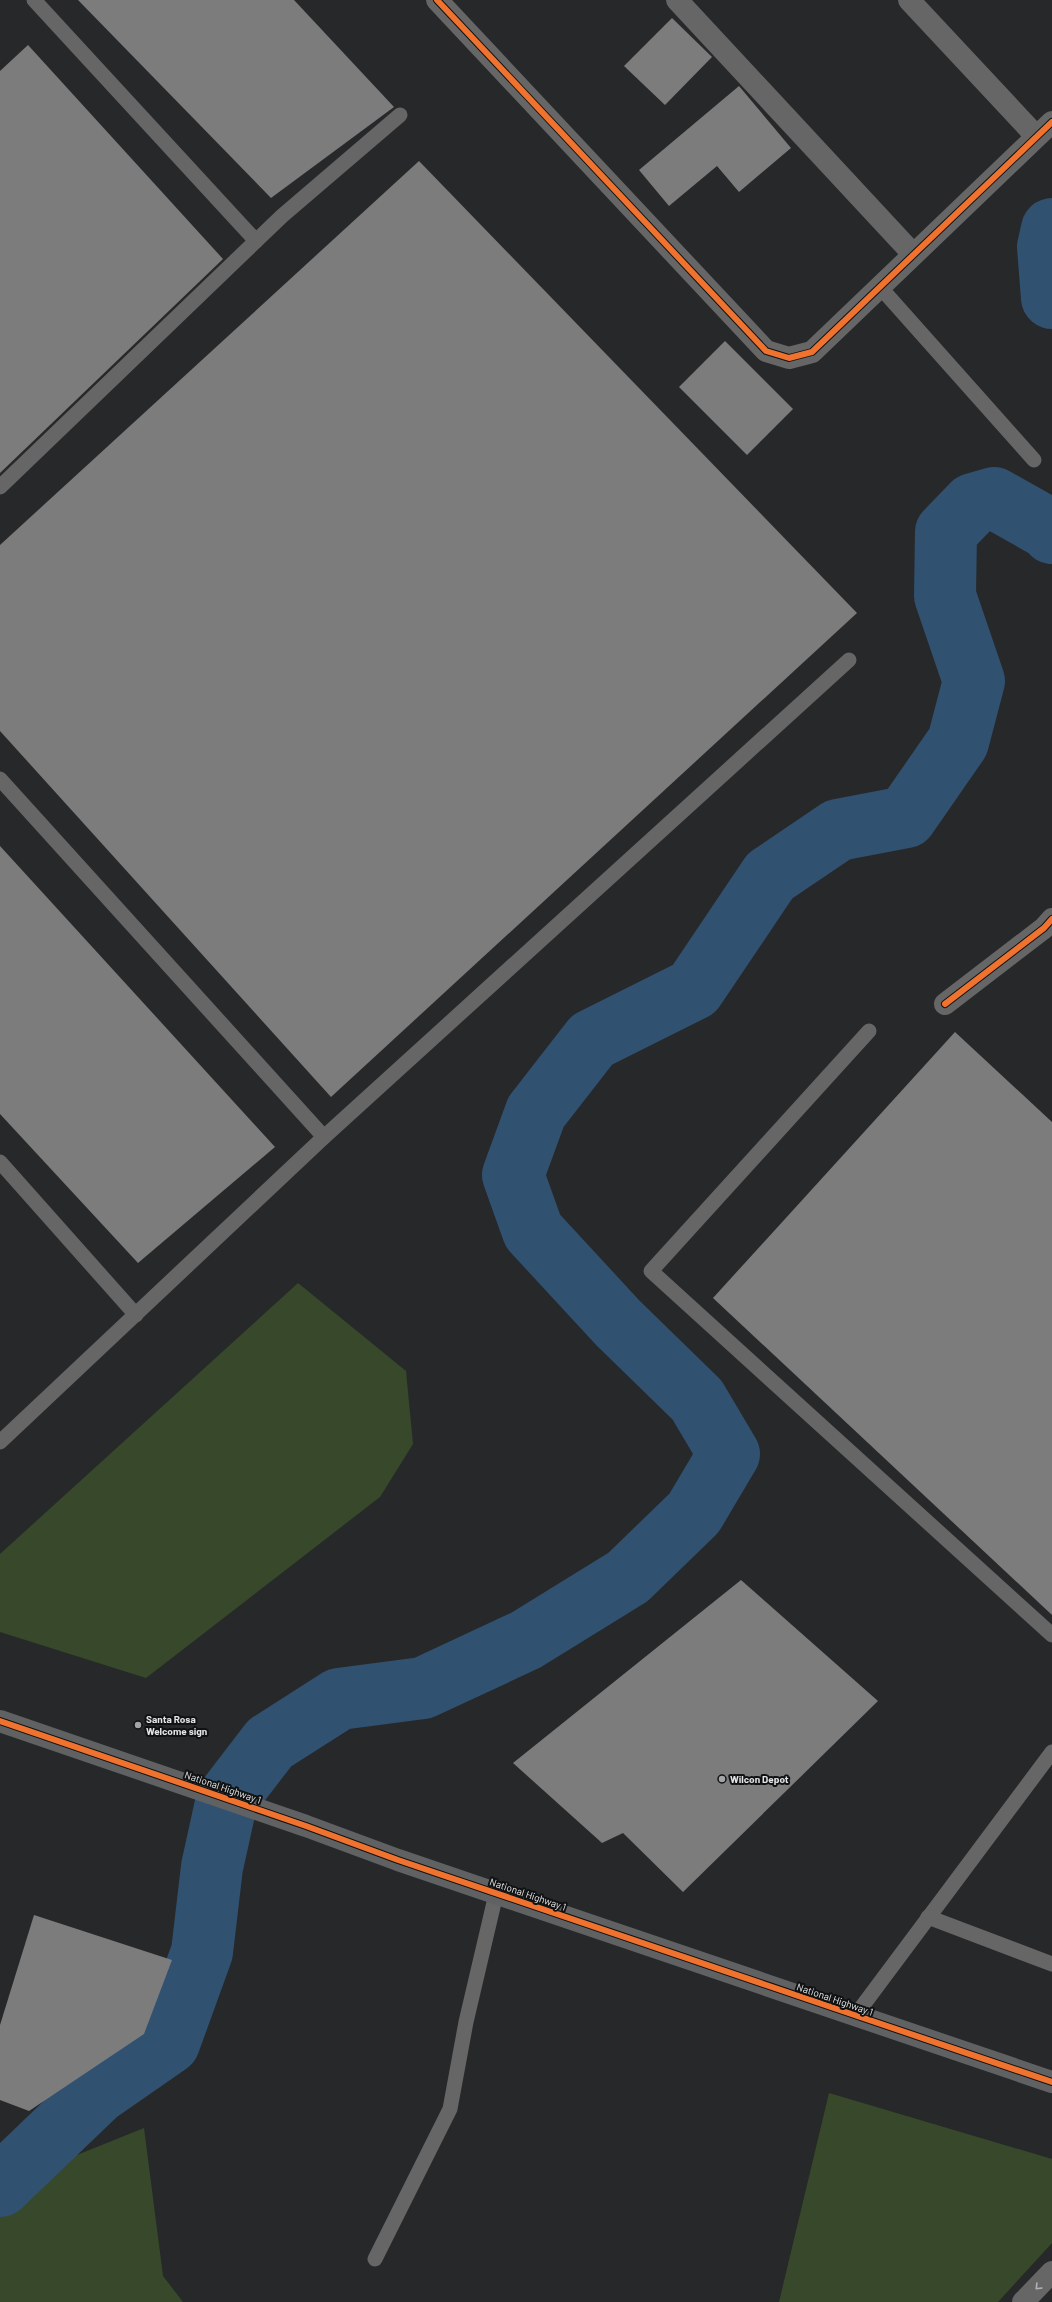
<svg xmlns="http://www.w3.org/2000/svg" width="1052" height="2302" font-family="Barlow,sans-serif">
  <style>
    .green { fill: #37492a }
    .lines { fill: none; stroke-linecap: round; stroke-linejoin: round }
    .river { stroke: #315170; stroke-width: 62 }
    .building { fill: #7c7c7c }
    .service { stroke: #676666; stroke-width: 15 }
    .minor { stroke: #676666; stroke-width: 22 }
    .tertiary { stroke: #676666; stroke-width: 22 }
    .trunk { stroke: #606162; stroke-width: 22 }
    .cycleway-casing { stroke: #101112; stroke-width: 8 }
    .cycleway { stroke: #ef722f; stroke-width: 6 }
    .oneway { stroke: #b2b3b4 }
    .poi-dot { fill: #a2a4a6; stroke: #101112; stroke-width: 1.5 }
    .labels { text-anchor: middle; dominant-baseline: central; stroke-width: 4; stroke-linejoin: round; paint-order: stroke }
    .poi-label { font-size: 10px; font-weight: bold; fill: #e4e6e8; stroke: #101112; text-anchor: start }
    .street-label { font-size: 10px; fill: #e4e6e8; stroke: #101112 }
  </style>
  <rect width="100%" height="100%" fill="#27282a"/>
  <g class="green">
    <path d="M 298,1283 L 406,1371 L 413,1444 L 380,1497 L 146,1678 L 0,1632 L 0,1554 Z"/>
    <path d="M 829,2093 L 1052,2159 L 1052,2243 L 998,2302 L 779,2302 Z"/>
    <path d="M 144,2128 L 163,2276 L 183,2302 L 0,2302 L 0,2186 Z"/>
  </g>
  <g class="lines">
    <g class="river">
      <path d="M 1052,229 L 1048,247 L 1052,298"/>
      <path d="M 0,2186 L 97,2093 L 169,2043 L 202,1952 L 212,1867 L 227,1799 L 270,1743 L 339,1699 L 423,1688 L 526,1640 L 628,1577 L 694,1513 L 729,1454 L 697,1400 L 618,1323 L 533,1231 L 513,1175 L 536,1112 L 592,1040 L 694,989 L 770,876 L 838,830 L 906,817 L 958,742 L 974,681 L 945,596 L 946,532 L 973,504 L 994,498 L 1049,529 L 1052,533"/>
    </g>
  </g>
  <g class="building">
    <path d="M 78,0 L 294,0 L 394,107 L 271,198 Z"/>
    <path d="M 672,18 L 712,57 L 665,105 L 624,66 Z"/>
    <path d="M 28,45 L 223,259 L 0,473 L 0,71 Z"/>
    <path d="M 739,86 L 791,148 L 739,192 L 717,166 L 669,206 L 639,170 Z"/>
    <path d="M 419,161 L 857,613 L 331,1097 L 0,731 L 0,545 Z"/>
    <path d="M 725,341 L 793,409 L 747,455 L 679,387 Z"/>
    <path d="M 0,846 L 275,1147 L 138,1263 L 0,1114 Z"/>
    <path d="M 955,1032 L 1052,1122 L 1052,1615 L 713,1298 Z"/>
    <path d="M 741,1580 L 878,1701 L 683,1892 L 623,1833 L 602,1843 L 513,1763 Z"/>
    <path d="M 34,1915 L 172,1960 L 144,2034 L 29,2111 L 0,2100 L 0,2025 Z"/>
  </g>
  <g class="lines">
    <g class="service">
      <path d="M 34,0 L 256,241"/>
      <path d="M 880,287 L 1034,460"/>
      <path d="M 0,487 L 282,216 L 400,115"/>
      <path d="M 0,779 L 324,1137"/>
      <path d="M 869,1031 L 651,1271 L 1052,1635"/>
      <path d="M 0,1162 L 136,1315"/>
      <path d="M 0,1442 L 324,1137 L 849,660"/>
      <path d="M 928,1917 L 1052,1964"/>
      <path d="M 855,2016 L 1052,1752"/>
      <path d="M 375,2259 L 450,2109 L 466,2022 L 496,1894"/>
    </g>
    <g class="minor">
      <path d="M 437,0 L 766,351 L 789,358 L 812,352 L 1052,122"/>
      <path d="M 677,0 L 913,254"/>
      <path d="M 909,0 L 1036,136"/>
      <path d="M 945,1004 L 1044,928 L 1052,919"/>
    </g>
    <path class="tertiary" d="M 1023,2302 L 1052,2272"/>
    <path class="trunk" d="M 0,1721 L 306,1826 L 398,1860 L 1052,2082"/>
    <g class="cycleway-casing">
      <g id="cycleway">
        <path d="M 437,0 L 766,351 L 789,358 L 812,352 L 1052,122"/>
        <path d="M 945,1004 L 1044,928 L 1052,919"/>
        <path d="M 0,1721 L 306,1826 L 398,1860 L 1052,2082"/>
      </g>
    </g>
    <use href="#cycleway" class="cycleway"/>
  </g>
  <defs><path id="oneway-chevron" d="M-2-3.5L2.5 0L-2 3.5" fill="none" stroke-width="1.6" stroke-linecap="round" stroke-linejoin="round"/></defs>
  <use class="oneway" href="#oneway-chevron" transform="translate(1038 2287) rotate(134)"/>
  <g class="poi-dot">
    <circle cx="138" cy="1725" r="4"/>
    <circle cx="722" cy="1779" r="4"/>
  </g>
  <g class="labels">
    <g class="poi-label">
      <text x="146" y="1719">Santa Rosa<tspan x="146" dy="12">Welcome sign</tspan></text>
      <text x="730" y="1779">Wilcon Depot</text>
    </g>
    <g class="street-label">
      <text transform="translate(223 1787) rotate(19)">National Highway 1</text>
      <text transform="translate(528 1894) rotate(19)">National Highway 1</text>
      <text transform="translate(835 1999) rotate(19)">National Highway 1</text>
    </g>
  </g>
</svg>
